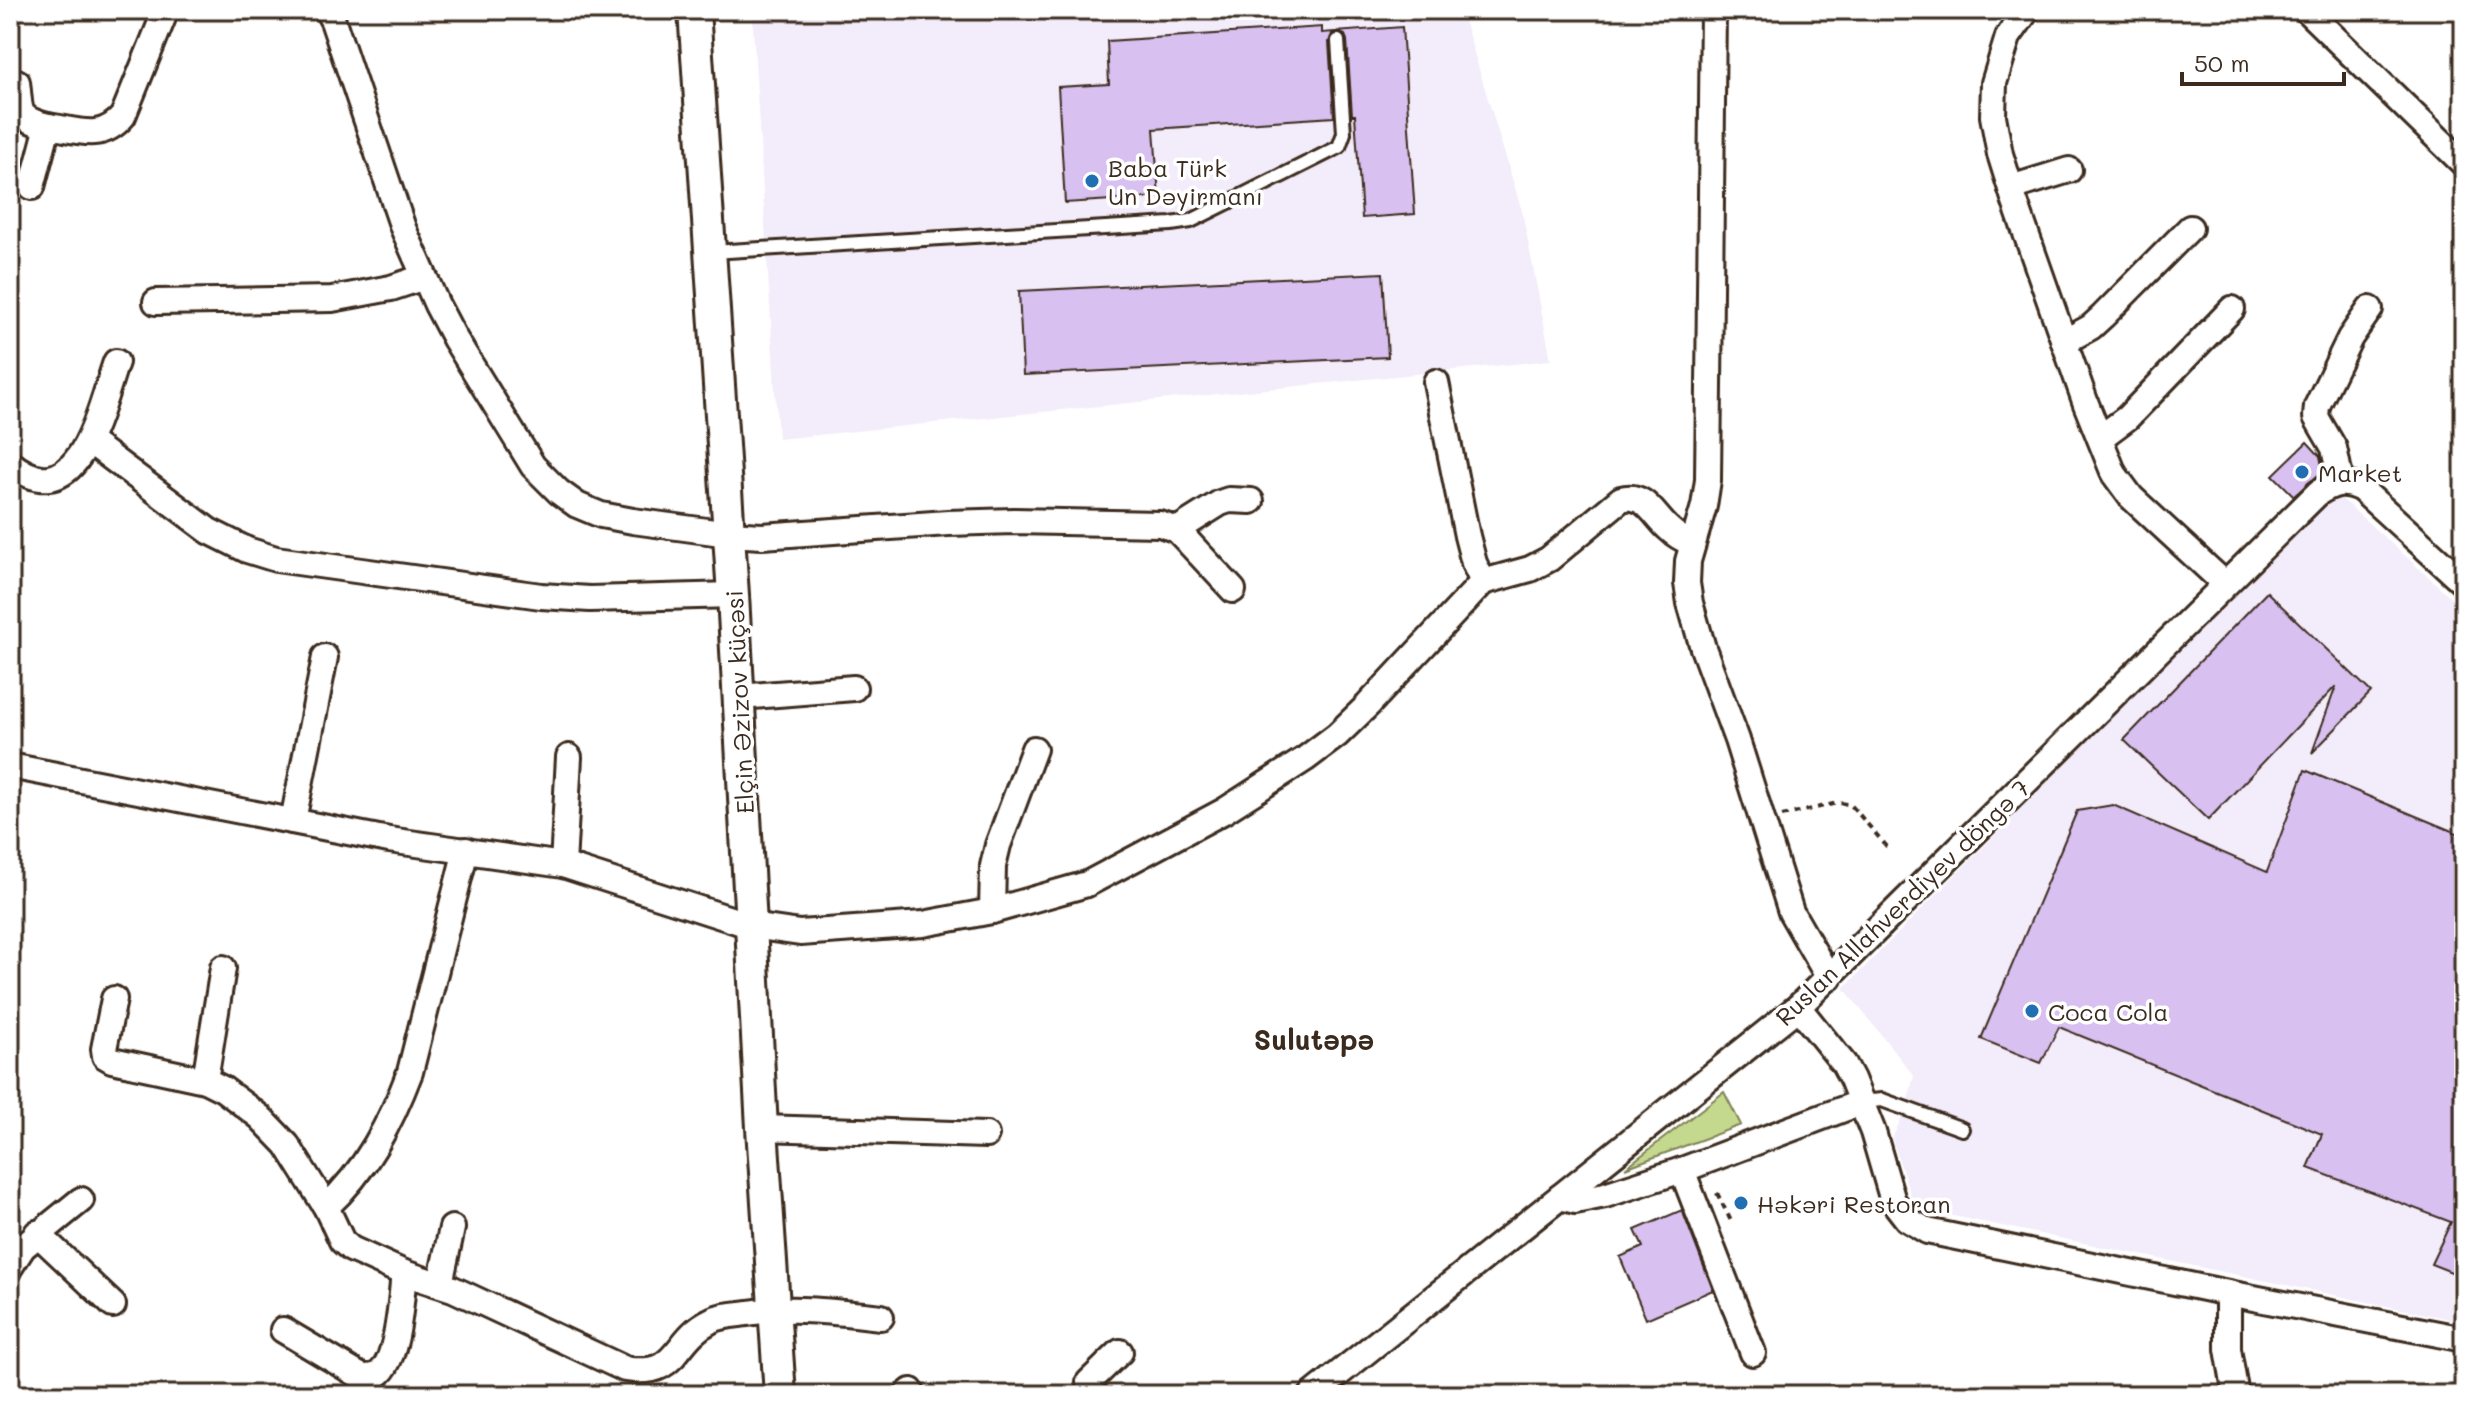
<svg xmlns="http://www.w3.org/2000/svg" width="2474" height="1405" font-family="Mali,sans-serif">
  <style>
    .built { fill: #f3ecfa }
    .green { fill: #c5d98e; stroke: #808256; stroke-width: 2 }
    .building { fill: #d8c0f0; stroke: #3b2a1e; stroke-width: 2 }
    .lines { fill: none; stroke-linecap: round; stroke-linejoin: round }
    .service-casing { stroke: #3b2a1e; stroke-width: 18 }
    .minor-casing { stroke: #3b2a1e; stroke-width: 30 }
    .tertiary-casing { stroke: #3b2a1e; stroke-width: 36 }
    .path { stroke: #3b2a1e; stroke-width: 4; stroke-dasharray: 6 6; stroke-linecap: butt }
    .service { stroke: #fff; stroke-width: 12 }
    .minor { stroke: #fff; stroke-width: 24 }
    .tertiary { stroke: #fff; stroke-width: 30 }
    .poi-dot { fill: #1f6fb2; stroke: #fff; stroke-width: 3 }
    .labels { text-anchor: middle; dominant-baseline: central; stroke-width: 7; stroke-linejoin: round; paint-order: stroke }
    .poi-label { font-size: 24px; fill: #3b2a1e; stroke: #fff; text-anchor: start }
    .street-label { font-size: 24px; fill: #3b2a1e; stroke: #fff }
    .quarter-label { font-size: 28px; font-weight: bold; fill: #3b2a1e; stroke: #fff }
  </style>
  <rect width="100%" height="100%" fill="#fff"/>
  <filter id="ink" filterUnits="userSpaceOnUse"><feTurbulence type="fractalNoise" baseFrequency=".0125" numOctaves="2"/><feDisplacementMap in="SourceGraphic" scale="16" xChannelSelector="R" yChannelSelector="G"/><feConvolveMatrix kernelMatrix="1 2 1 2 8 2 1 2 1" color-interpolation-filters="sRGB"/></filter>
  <g filter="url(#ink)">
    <g class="built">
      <path d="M 752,10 L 1461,10 L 1522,211 L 1551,360 L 778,439 Z"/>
      <path d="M 2334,492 L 2464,609 L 2464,1322 L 1915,1208 L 1892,1139 L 1906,1108 L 1914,1076 L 1844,988 Z"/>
    </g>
    <path class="green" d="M 1724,1092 L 1741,1125 L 1625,1168 Z"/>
    <g class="building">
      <path d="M 1322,27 L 1322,33 L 1402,27 L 1415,214 L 1362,218 L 1355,115 L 1352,115 L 1347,40 L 1345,35 L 1338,32 L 1332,34 L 1329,42 L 1334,117 L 1154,129 L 1159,197 L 1065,203 L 1058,87 L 1109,84 L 1107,41 Z"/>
      <path d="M 1383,273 L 1388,357 L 1023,375 L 1019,291 Z"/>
      <path d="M 2307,442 L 2320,456 L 2323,471 L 2294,496 L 2273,475 Z"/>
      <path d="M 2267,592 L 2371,692 L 2312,753 L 2336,686 L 2208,820 L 2124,740 Z"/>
      <path d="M 2305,770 L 2464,836 L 2464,1277 L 2431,1264 L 2451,1222 L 2308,1168 L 2322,1134 L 2059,1027 L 2041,1063 L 1981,1039 L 2077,811 L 2113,805 L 2267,872 Z"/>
      <path d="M 1682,1210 L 1713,1290 L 1646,1319 L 1620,1257 L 1643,1247 L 1635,1230 Z"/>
    </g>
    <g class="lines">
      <g class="service-casing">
        <g id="service">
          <path d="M 712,252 L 1171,224 L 1191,221 L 1339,147 L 1344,133 L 1338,41"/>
          <path d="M 1862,1102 L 1882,1100 L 1962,1129"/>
        </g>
      </g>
      <g class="minor-casing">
        <g id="minor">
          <path d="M 327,10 L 333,21 L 403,228 L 437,305 L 455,339 L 533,466 L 559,492 L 577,505 L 601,515 L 633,521 L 729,534 L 762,536 L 948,523 L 1014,521 L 1160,524 L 1177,530 L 1233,590"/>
          <path d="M 1713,10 L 1708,480 L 1704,506 L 1688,561 L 1687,583 L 1690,603 L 1703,648 L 1737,740 L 1791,912 L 1829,978"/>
          <path d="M 2027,10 L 2008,37 L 1994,83 L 1993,116 L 2000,154 L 2015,202 L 2086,404 L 2114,474 L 2131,497 L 2225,584"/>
          <path d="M 2306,10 L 2464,164"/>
          <path d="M 17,82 C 21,112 15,118 48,126"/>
          <path d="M 32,187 L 48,126 C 78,130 101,142 123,116 L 166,10"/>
          <path d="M 2011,188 L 2069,170"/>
          <path d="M 156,302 L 332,299 L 391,288 L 424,277"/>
          <path d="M 2064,342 L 2091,327 L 2103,316 L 2190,228"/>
          <path d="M 1436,382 L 1467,536 L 1474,563 L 1483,582"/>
          <path d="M 2100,438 L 2127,418 L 2232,309"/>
          <path d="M 89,441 L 209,531 L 247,550 L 276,559 L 541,596 L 590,599 L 733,595"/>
          <path d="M 10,463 C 79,519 100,407 116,362"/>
          <path d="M 2341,482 L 2334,448 L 2316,417 L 2317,406 L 2350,338 L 2370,309"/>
          <path d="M 1177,530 L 1220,503 L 1229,500 L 1251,501"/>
          <path d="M 739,697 L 854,688"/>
          <path d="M 10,766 L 389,840 L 563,865 L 752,926 L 800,933 L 923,924 L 992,911 L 1087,884 L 1224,811 L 1305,759 L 1337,735 L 1368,705 L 1483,582 L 1530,569 L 1549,559 L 1621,499 C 1645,492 1654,516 1669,529 C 1676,536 1684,540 1692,543"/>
          <path d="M 293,821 L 325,657"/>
          <path d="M 563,865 L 569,757"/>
          <path d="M 992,911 L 993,866 L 998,845 L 1034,749"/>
          <path d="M 114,999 L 104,1049 L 105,1056 L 112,1060 L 205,1080 L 223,1089 L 260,1117 L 287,1145 L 326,1207 L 342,1241 L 351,1249 L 404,1273 L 453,1289 L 625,1369 C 680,1378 672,1340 710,1321 C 719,1316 730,1315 740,1314 C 791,1306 830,1311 881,1317"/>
          <path d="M 1798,1007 L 1844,1064 L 1852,1079 L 1873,1132 L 1893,1201 L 1907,1219 L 1927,1231 L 2228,1293 L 2464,1339"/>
          <path d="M 205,1080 L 223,968"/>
          <path d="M 762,1128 L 986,1135"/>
          <path d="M 1682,1170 L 1753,1353"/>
          <path d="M 1560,1197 L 1575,1201 L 1605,1195 L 1682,1170 L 1862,1102"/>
          <path d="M 326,1207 C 366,1171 391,1122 410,1072 L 466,850"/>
          <path d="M 37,1233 L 113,1305"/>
          <path d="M 10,1267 L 23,1247 L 81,1200"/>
          <path d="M 440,1284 L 452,1228"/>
          <path d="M 2228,1293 L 2228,1349 L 2236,1395"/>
          <path d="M 283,1330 L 362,1377 C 366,1377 371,1377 375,1376 C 399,1365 401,1297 404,1273"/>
          <path d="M 906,1395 L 911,1391"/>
          <path d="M 1089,1395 L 1089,1382 L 1120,1352"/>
          <path d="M 1312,1395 L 1798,1007 L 2318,493 C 2334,483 2344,480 2361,489 L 2464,583"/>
        </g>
      </g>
      <g class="tertiary-casing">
        <path id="tertiary" d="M 694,10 L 733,595 L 762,1128 L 780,1395"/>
      </g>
      <g class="path">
        <path d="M 1782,816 L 1837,803 L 1850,804 L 1889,849"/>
        <path d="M 1717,1193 L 1732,1223"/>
      </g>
      <use href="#service" class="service"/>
      <use href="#minor" class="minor"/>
      <use href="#tertiary" class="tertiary"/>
    </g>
  </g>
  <g class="poi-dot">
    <circle cx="1092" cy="181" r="8"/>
    <circle cx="2302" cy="472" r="8"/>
    <circle cx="2032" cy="1011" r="8"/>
    <circle cx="1741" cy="1203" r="8"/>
  </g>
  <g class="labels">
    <g class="poi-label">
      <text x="1108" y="167">Baba Türk<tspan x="1108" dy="28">Un Dəyirmanı</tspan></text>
      <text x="2318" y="472">Market</text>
      <text x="2048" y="1011">Coca Cola</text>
      <text x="1757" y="1203">Həkəri Restoran</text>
    </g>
    <g class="street-label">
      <text transform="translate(739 702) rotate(-93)">Elçin Əzizov küçəsi</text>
      <text transform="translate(1902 902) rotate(-44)">Ruslan Allahverdiyev döngə 7</text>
    </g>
    <g class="quarter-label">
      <text x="1314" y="1039">Sulutəpə</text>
    </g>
  </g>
  <rect width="2474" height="1405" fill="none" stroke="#fff" stroke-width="40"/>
  <rect x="20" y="20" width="2434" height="1365" fill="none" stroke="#3b2a1e" stroke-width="3" filter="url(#ink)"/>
  <path d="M2182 72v12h162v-12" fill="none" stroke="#3b2a1e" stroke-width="4"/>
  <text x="2194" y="72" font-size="24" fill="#3b2a1e" stroke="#ffffff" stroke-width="6" paint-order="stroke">50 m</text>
</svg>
